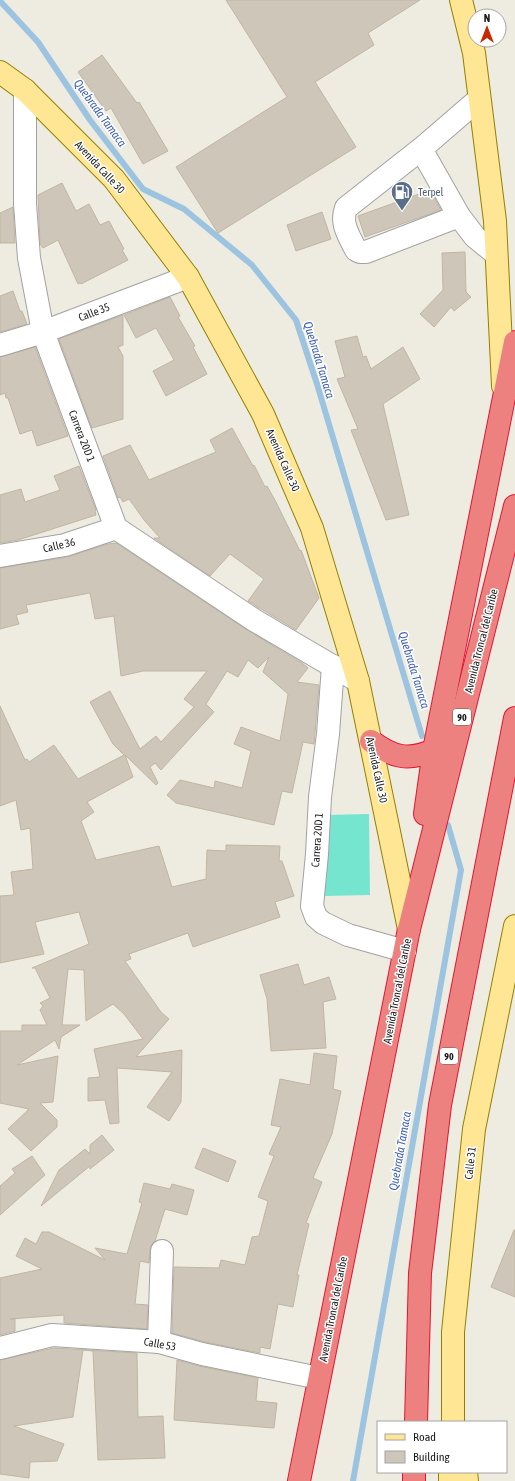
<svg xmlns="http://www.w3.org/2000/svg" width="515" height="1481" font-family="'Asap Condensed',sans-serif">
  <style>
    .pitch { fill: #76e5d0 }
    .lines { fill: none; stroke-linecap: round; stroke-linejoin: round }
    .stream { stroke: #9cc3e0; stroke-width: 6 }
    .building { fill: #cec6b9; stroke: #c1b5a1 }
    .minor-casing { stroke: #a2a2a2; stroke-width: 24 }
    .major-casing { stroke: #938000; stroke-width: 24 }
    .highway-casing { stroke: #e31532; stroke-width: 24 }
    .minor { stroke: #fff; stroke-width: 22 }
    .major { stroke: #ffe694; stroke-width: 22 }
    .highway { stroke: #ed8180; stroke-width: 22 }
    .labels { text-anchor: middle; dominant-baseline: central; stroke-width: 3; stroke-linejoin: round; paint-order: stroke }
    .shield { fill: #fff; stroke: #5f5f5f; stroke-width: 1 }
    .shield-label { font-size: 10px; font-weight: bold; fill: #1b1b1b }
    .street-label { font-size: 11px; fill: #1b1b1b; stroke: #fff }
    .service-label { font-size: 11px; fill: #4e5e75; stroke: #fff; text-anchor: start }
    .water-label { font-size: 12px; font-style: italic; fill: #4163b1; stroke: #fff }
  </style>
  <rect width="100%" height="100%" fill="#eeece0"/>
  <path class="pitch" d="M 369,814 L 370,895 L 324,896 L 323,815 Z"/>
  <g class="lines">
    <g class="stream">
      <path d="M 0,1 L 38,42 L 90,120 L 143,189 L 184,209 L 252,265 L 296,320 L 317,384 L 422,736"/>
      <path d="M 353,1481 L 461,870 L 448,825"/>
    </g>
  </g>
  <g class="building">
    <path d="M 226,0 L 420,0 L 368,33 L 374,45 L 315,82 L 356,147 L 218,233 L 176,167 L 287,97 Z"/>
    <path d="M 102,55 L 137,103 L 139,102 L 168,151 L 143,164 L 111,108 L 106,111 L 78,72 Z"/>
    <path d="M 62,183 L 76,211 L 89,204 L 100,225 L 109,221 L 124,249 L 122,250 L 128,260 L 81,284 L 80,283 L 78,284 L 58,240 L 43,248 L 40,244 L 38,195 Z"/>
    <path d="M 430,190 L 441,210 L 365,237 L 358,216 Z"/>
    <path d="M 13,207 L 15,243 L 0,243 L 0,213 Z"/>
    <path d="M 322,212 L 331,239 L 296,251 L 287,225 Z"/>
    <path d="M 465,252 L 466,292 L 471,297 L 454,311 L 451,307 L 434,327 L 420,314 L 443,290 L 442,253 Z"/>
    <path d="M 13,291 L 20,311 L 22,311 L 27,324 L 0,332 L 0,296 Z"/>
    <path d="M 170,297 L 180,316 L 178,317 L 195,346 L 193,347 L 207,374 L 166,396 L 153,371 L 174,360 L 156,328 L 136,338 L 124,315 Z"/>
    <path d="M 123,315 L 123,345 L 118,347 L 123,356 L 123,419 L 92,428 L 59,339 Z"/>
    <path d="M 357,336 L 363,357 L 366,356 L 371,369 L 403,347 L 420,379 L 383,404 L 409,515 L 386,520 L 351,430 L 358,429 L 337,379 L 345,377 L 335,341 Z"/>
    <path d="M 35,347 L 68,436 L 37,446 L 32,430 L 20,434 L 8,398 L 6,398 L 5,393 L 0,395 L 0,357 Z"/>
    <path d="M 232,428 L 253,466 L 254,465 L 265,487 L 267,486 L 276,502 L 300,551 L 301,550 L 319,598 L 296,630 L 248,601 L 264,579 L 230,554 L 210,576 L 154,538 L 160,538 L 144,520 L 129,499 L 123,502 L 120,497 L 118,498 L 103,456 L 130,445 L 149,480 L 216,452 L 210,440 Z"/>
    <path d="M 79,466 L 96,510 L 95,511 L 96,515 L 18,540 L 0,543 L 0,495 L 21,489 L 25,502 L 60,490 L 54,476 Z"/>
    <path d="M 116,543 L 247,630 L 302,663 L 308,668 L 297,682 L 319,685 L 314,744 L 303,742 L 292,793 L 282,791 L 274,825 L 176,803 L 167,795 L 180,780 L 214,788 L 215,781 L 242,788 L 251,751 L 234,744 L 241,727 L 280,741 L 288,694 L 263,672 L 269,657 L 258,668 L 248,660 L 238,677 L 227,671 L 206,704 L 214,712 L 161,770 L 155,763 L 150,767 L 158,783 L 156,785 L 125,755 L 133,777 L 87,802 L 94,812 L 81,821 L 96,860 L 159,846 L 172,887 L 206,879 L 207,850 L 226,851 L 226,845 L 280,846 L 279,861 L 282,861 L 294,896 L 275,902 L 280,917 L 193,947 L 188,933 L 129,954 L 131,959 L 125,961 L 161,1012 L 169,1019 L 136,1057 L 182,1050 L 181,1102 L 169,1121 L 147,1107 L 172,1072 L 117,1068 L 119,1123 L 110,1124 L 105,1100 L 88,1101 L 88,1078 L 100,1077 L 94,1049 L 143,1039 L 124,1014 L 113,1004 L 86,1021 L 84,970 L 68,969 L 62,1025 L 80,1025 L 61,1037 L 59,1049 L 55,1040 L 17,1065 L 58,1056 L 53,1102 L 40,1103 L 57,1120 L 57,1127 L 31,1151 L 8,1129 L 29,1109 L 0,1103 L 0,1031 L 22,1031 L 22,1025 L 47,1025 L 40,1010 L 43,1006 L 40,1003 L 50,998 L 35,968 L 32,968 L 89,944 L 79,912 L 35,922 L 44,954 L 0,963 L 0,896 L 14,895 L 11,872 L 33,869 L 30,828 L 21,830 L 16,800 L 0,806 L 0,706 L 25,760 L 27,759 L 29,762 L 54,745 L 78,779 L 124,755 L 113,744 L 90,702 L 110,691 L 140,749 L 156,736 L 161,742 L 194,707 L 184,699 L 207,671 L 143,671 L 121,676 L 114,616 L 95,619 L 90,593 L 26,605 L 28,612 L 16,615 L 19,624 L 0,629 L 0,568 L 67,557 L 108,544 Z"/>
    <path d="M 298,964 L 304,985 L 329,977 L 336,999 L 323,1002 L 326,1048 L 271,1051 L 267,999 L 260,975 Z"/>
    <path d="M 314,1053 L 337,1056 L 333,1089 L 341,1091 L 332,1134 L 313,1178 L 322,1182 L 306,1223 L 309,1224 L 297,1275 L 299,1275 L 293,1307 L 278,1304 L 270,1349 L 260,1347 L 260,1353 L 205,1342 L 172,1333 L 174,1267 L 219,1268 L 221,1260 L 245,1265 L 252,1237 L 259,1236 L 268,1201 L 258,1197 L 274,1156 L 269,1154 L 281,1127 L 271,1125 L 280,1079 L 310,1085 Z"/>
    <path d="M 102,1135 L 114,1150 L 90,1169 L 90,1166 L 41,1206 L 59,1170 L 85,1149 L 90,1154 L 90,1145 Z"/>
    <path d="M 203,1148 L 236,1161 L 228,1182 L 195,1168 Z"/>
    <path d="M 32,1156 L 45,1175 L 0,1215 L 0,1186 L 15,1173 L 12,1169 Z"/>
    <path d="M 144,1183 L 170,1189 L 172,1184 L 194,1190 L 187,1215 L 165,1209 L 155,1241 L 151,1245 L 150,1250 L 149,1263 L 140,1261 L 135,1304 L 148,1305 L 147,1329 L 64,1323 L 64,1315 L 10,1319 L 15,1319 L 15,1331 L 0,1335 L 0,1278 L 42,1269 L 16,1256 L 25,1238 L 36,1244 L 42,1232 L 49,1232 L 105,1260 L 95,1248 L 127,1254 L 142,1203 L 139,1202 Z"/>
    <path d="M 514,1230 L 515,1230 L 515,1297 L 491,1287 Z"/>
    <path d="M 54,1348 L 137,1353 L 138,1417 L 163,1416 L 165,1458 L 98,1460 L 93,1351 L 83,1350 L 73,1417 L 14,1426 L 64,1444 L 57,1461 L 30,1462 L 29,1478 L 0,1474 L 0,1360 Z"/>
    <path d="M 177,1360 L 199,1366 L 258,1378 L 256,1401 L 277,1403 L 274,1428 L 174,1420 Z"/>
  </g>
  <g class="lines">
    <g class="minor-casing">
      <g id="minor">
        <path d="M 25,90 L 25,204 L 29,258 L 43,332 L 116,528 L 254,620 L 358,681"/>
        <path d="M 479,99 L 421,149 L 459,216 L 475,237 L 496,254"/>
        <path d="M 421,149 L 346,208 C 340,223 349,236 356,250 L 360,252 L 366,252 L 459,216"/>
        <path d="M 0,345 L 43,332 L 188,277"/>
        <path d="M 0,556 L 65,545 L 116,528"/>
        <path d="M 333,666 L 328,734 L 320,797 L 317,854 L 312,906 L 316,917 L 323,923 L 348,935 L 405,951"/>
        <path d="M 159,1342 L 162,1251"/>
        <path d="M 0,1348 L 52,1335 L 159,1342 L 202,1354 L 319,1378"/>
      </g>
    </g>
    <g class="major-casing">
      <g id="major">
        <path d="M 461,0 L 474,53 L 495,221 L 503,386"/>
        <path d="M 0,72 L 25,90 L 114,179 L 188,277 L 263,414 L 312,528 L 358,681 L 409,929"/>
        <path d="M 453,1422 L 453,1332 L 474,1129 L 515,926"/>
        <path d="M 466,1472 L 467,1481"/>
        <path d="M 450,1481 L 450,1472"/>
      </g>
    </g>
    <g class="highway-casing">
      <g id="highway">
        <path d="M 371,741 C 393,758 409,761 434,750"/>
        <path d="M 425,814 L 434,750 L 515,342"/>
        <path d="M 416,1422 L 420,1273 L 440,1105 L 515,718"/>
        <path d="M 299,1481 L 409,929 L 515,506"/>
        <path d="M 414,1481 L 414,1472"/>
      </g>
    </g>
    <use href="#minor" class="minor"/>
    <use href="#major" class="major"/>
    <use href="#highway" class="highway"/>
  </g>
  <defs>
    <g id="fuel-pin" transform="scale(1.15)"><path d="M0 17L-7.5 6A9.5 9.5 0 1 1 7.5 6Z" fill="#5c6f8a" stroke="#fff"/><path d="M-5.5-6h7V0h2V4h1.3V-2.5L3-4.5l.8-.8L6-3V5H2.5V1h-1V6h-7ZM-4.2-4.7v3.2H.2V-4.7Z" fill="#fff"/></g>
  </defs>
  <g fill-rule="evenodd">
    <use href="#fuel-pin" x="402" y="192"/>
  </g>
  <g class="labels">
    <g class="shield">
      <rect x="453" y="709" width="18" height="16" rx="3"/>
      <rect x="440" y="1048" width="18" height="16" rx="3"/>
    </g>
    <g class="shield-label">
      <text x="462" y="717">90</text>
      <text x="449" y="1056">90</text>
    </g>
    <g class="street-label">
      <text transform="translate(100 167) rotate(47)">Avenida Calle 30</text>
      <text transform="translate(94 312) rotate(-21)">Calle 35</text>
      <text transform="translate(82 436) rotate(69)">Carrera 20D 1</text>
      <text transform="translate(283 460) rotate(66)">Avenida Calle 30</text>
      <text transform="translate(59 545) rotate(-13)">Calle 36</text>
      <text transform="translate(481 641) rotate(-76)">Avenida Troncal del Caribe</text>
      <text transform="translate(377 770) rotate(78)">Avenida Calle 30</text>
      <text transform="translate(317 840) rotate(-86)">Carrera 20D 1</text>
      <text transform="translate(397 991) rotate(-79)">Avenida Troncal del Caribe</text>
      <text transform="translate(470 1163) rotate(-84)">Calle 31</text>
      <text transform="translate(333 1309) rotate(-79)">Avenida Troncal del Caribe</text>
      <text transform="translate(160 1344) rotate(10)">Calle 53</text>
    </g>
    <g class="service-label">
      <text x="418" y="192">Terpel</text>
    </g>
    <g class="water-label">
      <text transform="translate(100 113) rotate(54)">Quebrada Tamaca</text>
      <text transform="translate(319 360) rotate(73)">Quebrada Tamaca</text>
      <text transform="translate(414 670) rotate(73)">Quebrada Tamaca</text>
      <text transform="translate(400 1151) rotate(-80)">Quebrada Tamaca</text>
    </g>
  </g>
  <rect x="377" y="1421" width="130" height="52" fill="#ffffff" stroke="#a4a4a4"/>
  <rect x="385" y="1434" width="20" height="6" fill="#ffe694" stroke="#a4a4a4"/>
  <text x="413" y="1441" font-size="12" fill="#1b1b1b">Road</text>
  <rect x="385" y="1451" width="20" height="12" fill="#cec6b9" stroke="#a4a4a4"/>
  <text x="413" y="1461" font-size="12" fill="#1b1b1b">Building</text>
  <g transform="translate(487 28)"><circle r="19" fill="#ffffff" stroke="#a4a4a4"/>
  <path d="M0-3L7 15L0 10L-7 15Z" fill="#c72800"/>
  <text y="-6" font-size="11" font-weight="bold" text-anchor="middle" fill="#1b1b1b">N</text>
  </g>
</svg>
